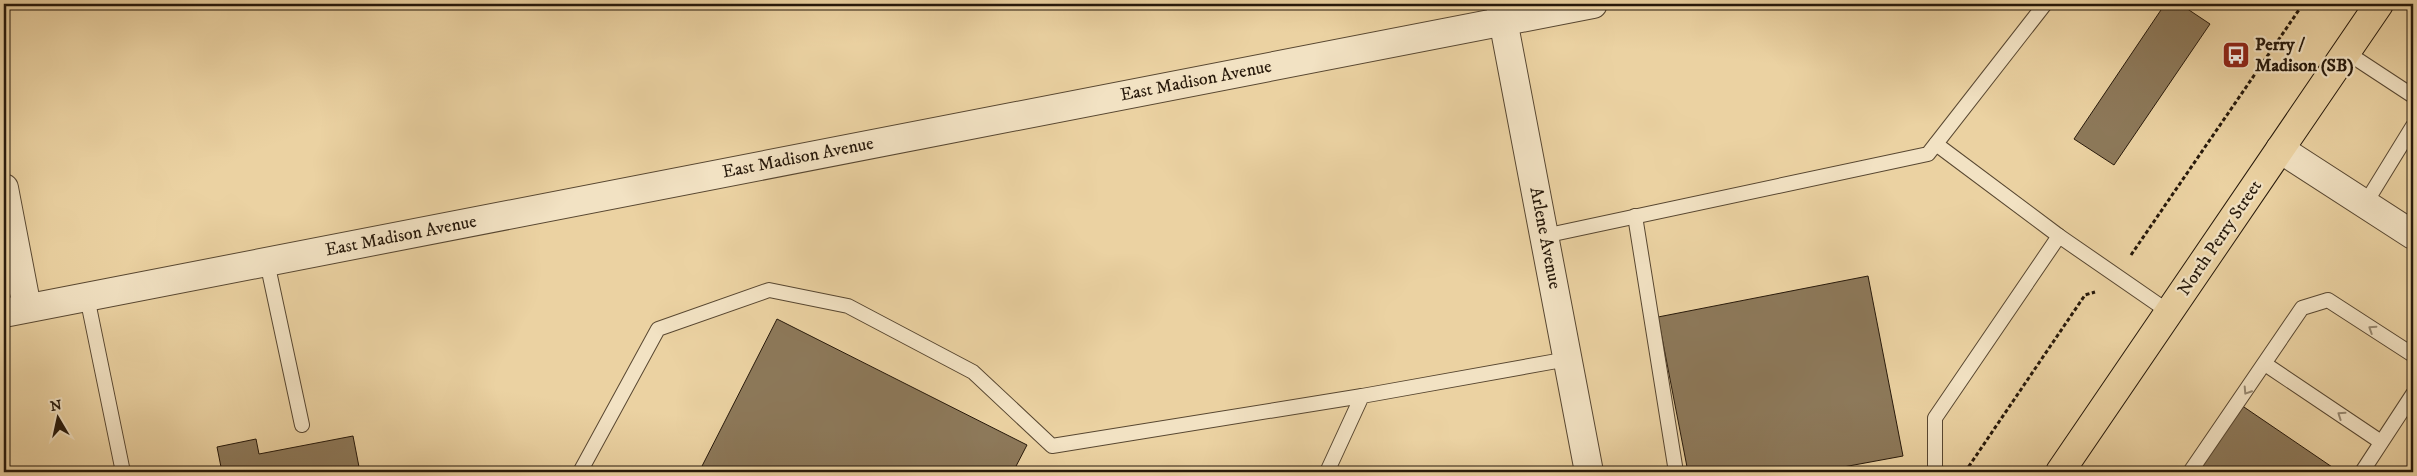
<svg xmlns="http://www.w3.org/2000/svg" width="2417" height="476" font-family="'IM FELL DW Pica',serif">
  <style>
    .building { fill: #8d795a; stroke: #27190b }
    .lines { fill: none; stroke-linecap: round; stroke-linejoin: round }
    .lane-casing { stroke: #584731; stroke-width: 16 }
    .street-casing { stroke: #584731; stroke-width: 30 }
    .primary-casing { stroke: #27190b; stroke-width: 30 }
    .path { stroke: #27190b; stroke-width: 3; stroke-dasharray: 4 2.5; stroke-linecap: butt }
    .lane { stroke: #f2e2c3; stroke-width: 14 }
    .street { stroke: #f2e2c3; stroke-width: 28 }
    .primary { stroke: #ebd2a2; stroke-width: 28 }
    .oneway { stroke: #978870 }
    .labels { text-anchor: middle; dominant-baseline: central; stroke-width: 4.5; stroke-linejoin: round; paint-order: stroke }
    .poi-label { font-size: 18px; font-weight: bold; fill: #27190b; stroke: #f2e2c3; text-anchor: start }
    .street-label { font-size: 18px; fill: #27190b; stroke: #f2e2c3 }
  </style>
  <rect width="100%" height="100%" fill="#ebd2a2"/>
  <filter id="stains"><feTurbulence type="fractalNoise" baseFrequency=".004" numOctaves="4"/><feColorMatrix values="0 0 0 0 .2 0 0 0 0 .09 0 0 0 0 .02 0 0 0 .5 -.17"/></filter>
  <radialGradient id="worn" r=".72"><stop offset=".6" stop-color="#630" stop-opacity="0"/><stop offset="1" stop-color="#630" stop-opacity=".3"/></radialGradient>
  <g class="building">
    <path d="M 2165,4 L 2180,4 L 2210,24 L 2114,165 L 2074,139 Z"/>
    <path d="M 1868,276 L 1903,456 L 1816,472 L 1706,472 L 1705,469 L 1688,472 L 1658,317 Z"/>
    <path d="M 777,319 L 1027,445 L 1013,472 L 699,472 Z"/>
    <path d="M 2241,405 L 2335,469 L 2333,472 L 2195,472 Z"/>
    <path d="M 353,436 L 360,472 L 222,472 L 217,447 L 256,439 L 259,454 Z"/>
  </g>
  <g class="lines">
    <g class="lane-casing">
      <g id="lane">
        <path d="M 2346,52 L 2413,96"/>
        <path d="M 1936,144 L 2059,236"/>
        <path d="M 2365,204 L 2413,126"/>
        <path d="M 1635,216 L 1676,472"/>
        <path d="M 1544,236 L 1928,154 L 2045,4"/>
        <path d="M 267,262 L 302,425"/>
        <path d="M 87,297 L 123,472"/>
        <path d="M 2265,364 L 2381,442"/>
        <path d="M 580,472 L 658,329 L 769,290 L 848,306 L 973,372 L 1052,446 L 1362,396"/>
        <path d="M 1327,472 L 1362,396 L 1568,359"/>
        <path d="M 1935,472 L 1935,418 L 2059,236 L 2169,312"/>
        <path d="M 2190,472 L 2302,308 L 2328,300 L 2413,355"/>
        <path d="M 2362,472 L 2413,394"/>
      </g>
    </g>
    <g class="street-casing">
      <g id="street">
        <path d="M 1500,4 L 1589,472"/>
        <path d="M 2280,149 L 2413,235"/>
        <path d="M 4,188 L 27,308"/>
        <path d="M 4,313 L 1593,4"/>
      </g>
    </g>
    <g class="primary-casing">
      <path id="primary" d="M 2060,472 L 2379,4"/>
    </g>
    <g class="path">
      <path d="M 2131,255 L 2303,4"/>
      <path d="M 1965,472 L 2085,295 L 2095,292"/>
    </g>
    <use href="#lane" class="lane"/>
    <use href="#street" class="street"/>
    <use href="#primary" class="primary"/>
  </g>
  <defs><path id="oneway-chevron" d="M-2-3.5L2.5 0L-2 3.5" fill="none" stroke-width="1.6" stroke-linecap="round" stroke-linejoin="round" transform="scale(1.25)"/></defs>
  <g class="oneway">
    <use href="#oneway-chevron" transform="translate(2372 329) rotate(-147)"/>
    <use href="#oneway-chevron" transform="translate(2247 391) rotate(123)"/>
    <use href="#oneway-chevron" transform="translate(2341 415) rotate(-146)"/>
  </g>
  <defs>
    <g id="bus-square" transform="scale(1.4375)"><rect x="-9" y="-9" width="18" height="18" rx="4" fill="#8f2418" stroke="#f2e2c3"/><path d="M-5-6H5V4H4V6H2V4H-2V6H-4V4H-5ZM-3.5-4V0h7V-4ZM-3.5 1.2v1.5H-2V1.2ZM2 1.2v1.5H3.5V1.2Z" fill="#fff"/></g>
  </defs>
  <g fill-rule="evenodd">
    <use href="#bus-square" x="2236" y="55"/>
  </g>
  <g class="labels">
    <g class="poi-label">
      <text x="2255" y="45">Perry /<tspan x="2255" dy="21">Madison (SB)</tspan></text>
    </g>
    <g class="street-label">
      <text transform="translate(1196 81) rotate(-11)">East Madison Avenue</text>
      <text transform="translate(798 158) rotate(-11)">East Madison Avenue</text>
      <text transform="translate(401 236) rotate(-11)">East Madison Avenue</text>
      <text transform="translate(1545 238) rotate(79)">Arlene Avenue</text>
      <text transform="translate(2220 238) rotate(-56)">North Perry Street</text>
    </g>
  </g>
  <rect width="2417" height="476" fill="none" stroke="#ebd2a2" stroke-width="20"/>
  <rect x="5" y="5" width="2407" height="466" fill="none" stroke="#27190b" stroke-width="2.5"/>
  <rect x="10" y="10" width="2397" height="456" fill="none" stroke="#27190b"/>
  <g transform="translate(58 418) rotate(351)" stroke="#f2e2c3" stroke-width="4" paint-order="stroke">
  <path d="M0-4L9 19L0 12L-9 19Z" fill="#27190b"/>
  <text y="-8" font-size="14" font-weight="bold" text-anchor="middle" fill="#27190b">N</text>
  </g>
  <rect width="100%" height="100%" filter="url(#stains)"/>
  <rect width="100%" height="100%" fill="url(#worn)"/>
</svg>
